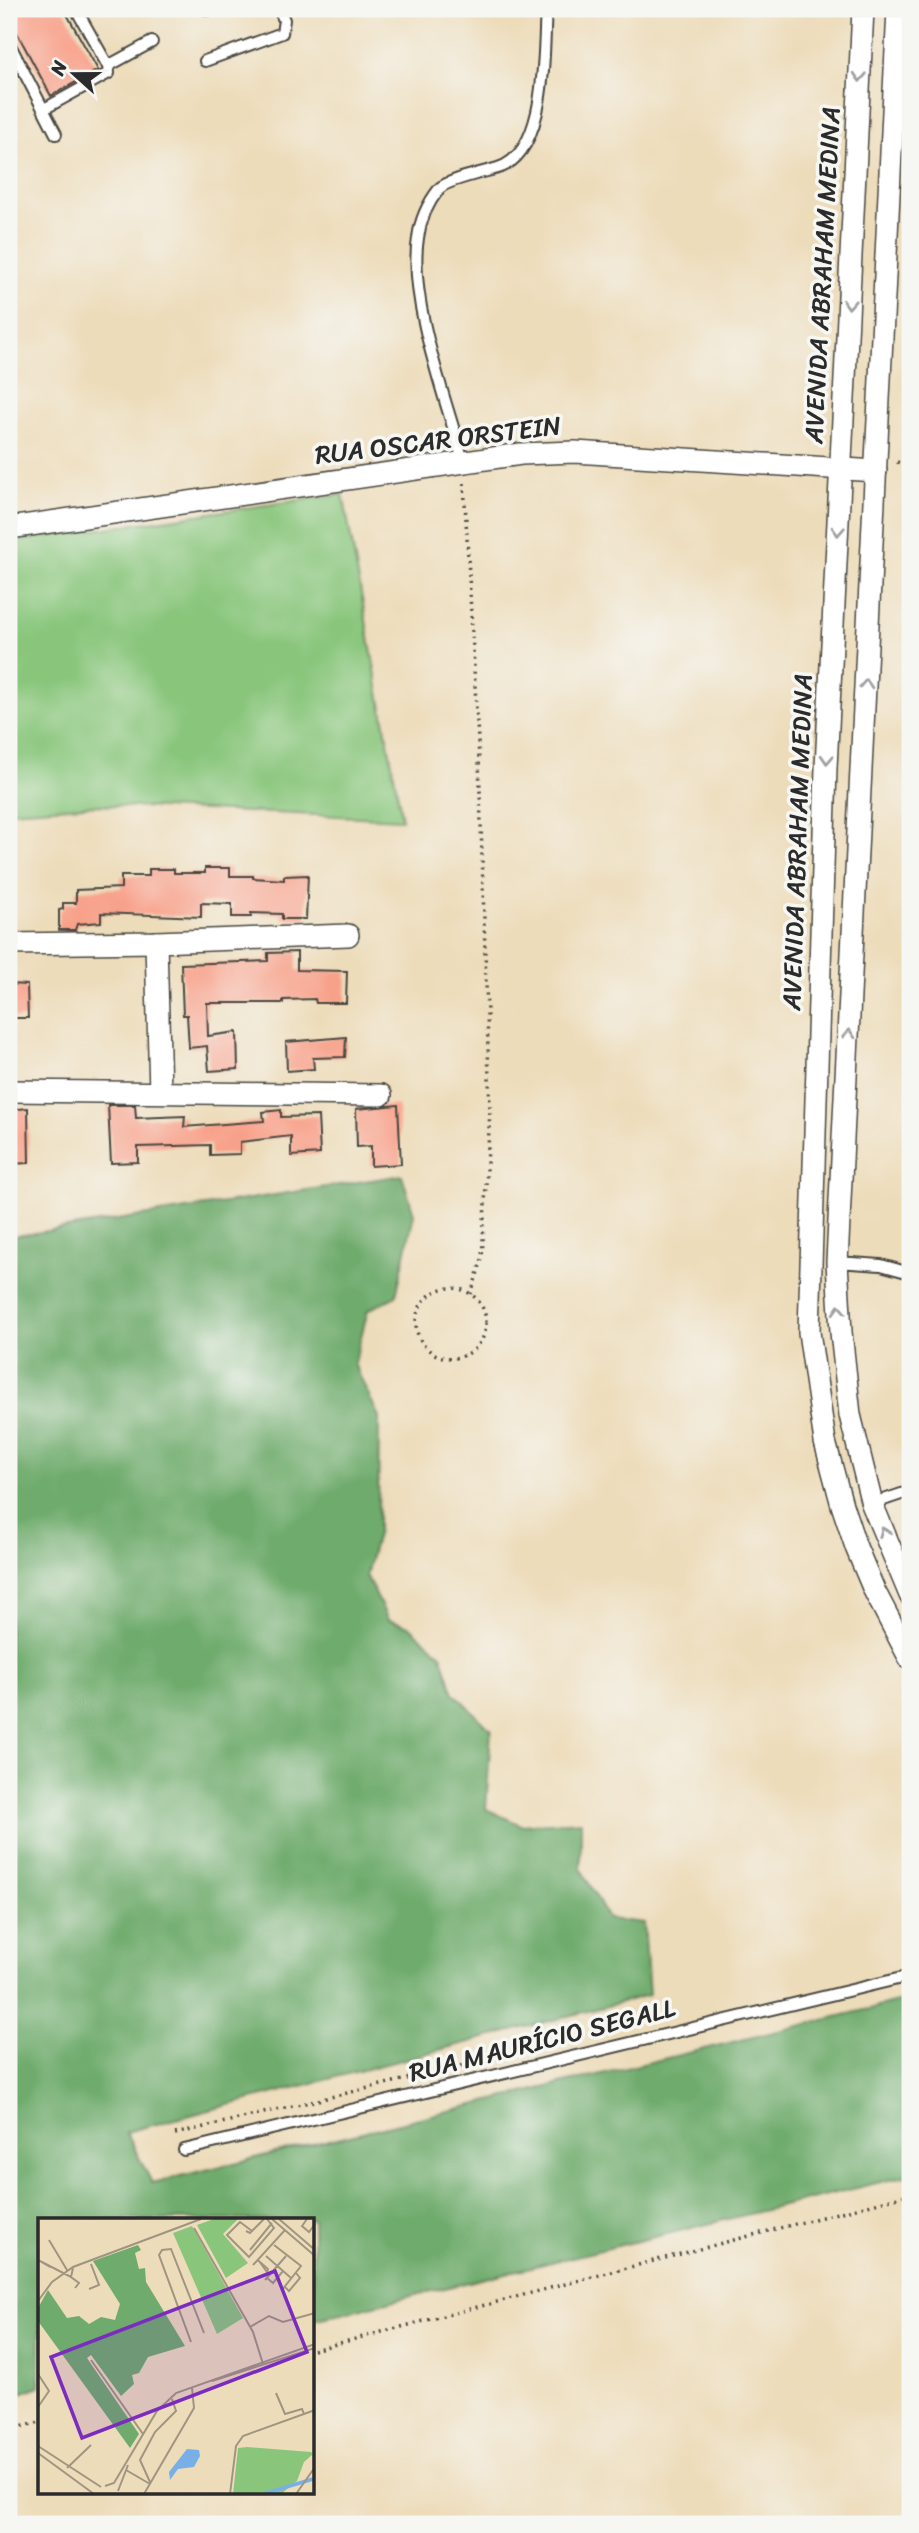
<svg xmlns="http://www.w3.org/2000/svg" width="919" height="2533" font-family="Sriracha,sans-serif">
  <style>
    .green { fill: #89c67c; stroke: #5a7854; stroke-width: 2 }
    .forest { fill: #6eab6c; stroke: #4c6b4c; stroke-width: 2 }
    .building { fill: #f8a18a }
    .lines { fill: none; stroke-linecap: round; stroke-linejoin: round }
    .service-casing { stroke: #484640; stroke-width: 14 }
    .minor-casing { stroke: #484640; stroke-width: 24 }
    .path { stroke: #484640; stroke-width: 3.5; stroke-dasharray: 2 5; stroke-linecap: butt }
    .service { stroke: #fff; stroke-width: 10 }
    .minor { stroke: #fff; stroke-width: 21 }
    .oneway { stroke: #a0a0a0 }
    .labels { text-anchor: middle; dominant-baseline: central; stroke-width: 7; stroke-linejoin: round; paint-order: stroke }
    .street-label { font-size: 26px; fill: #2b2b2b; stroke: #f6f6f2 }
    .inset-river { fill: none; stroke: #77afe6; stroke-width: 3.5 }
    .inset-road { fill: none; stroke: #9f9581; stroke-width: 2 }
    .view { fill: #7b2cbf; fill-opacity: 0.15; stroke: #7b2cbf; stroke-width: 3.5 }
    .inset-edge { fill: none; stroke: #2b2b2b; stroke-width: 3.5 }
  </style>
  <rect width="100%" height="100%" fill="#f6f6f2"/>
  <filter id="ink" filterUnits="userSpaceOnUse"><feTurbulence type="fractalNoise" baseFrequency=".0143" numOctaves="2"/><feDisplacementMap in="SourceGraphic" scale="14" xChannelSelector="R" yChannelSelector="G"/><feConvolveMatrix kernelMatrix="1 2 1 2 8 2 1 2 1" color-interpolation-filters="sRGB"/></filter>
  <filter id="wash" filterUnits="userSpaceOnUse"><feTurbulence type="fractalNoise" baseFrequency=".00686" numOctaves="4" result="noise"/><feDisplacementMap in="SourceGraphic" scale="28" xChannelSelector="R" yChannelSelector="G"/><feGaussianBlur stdDeviation="1.57" result="paint"/><feColorMatrix in="noise" values="0 0 0 0 0 0 0 0 0 0 0 0 0 0 0 0 0 1.4 0 .05"/><feComposite in="paint" operator="in"/></filter>
  <g filter="url(#wash)">
    <rect width="100%" height="100%" fill="#eddcba"/>
    <path class="green" d="M 343,494 L 402,819 L 98,805 L 9,811 L 9,542 Z"/>
    <path class="forest" d="M 402,1175 L 414,1214 L 396,1296 L 368,1310 L 354,1364 L 379,1417 L 378,1530 L 366,1575 L 388,1620 L 409,1626 L 441,1654 L 454,1693 L 491,1730 L 486,1809 L 521,1825 L 581,1821 L 581,1869 L 608,1919 L 644,1923 L 649,1995 L 126,2132 L 152,2183 L 910,1999 L 910,2175 L 313,2320 L 313,2220 L 40,2220 L 40,2386 L 9,2397 L 9,1237 Z"/>
    <g id="blocks">
      <g class="building">
        <path d="M 9,9 L 64,9 L 98,70 L 51,96 L 9,18 Z"/>
        <path d="M 205,868 L 230,868 L 230,876 L 253,876 L 253,878 L 284,880 L 284,876 L 308,875 L 306,919 L 282,919 L 282,914 L 251,913 L 251,917 L 232,917 L 232,904 L 201,903 L 201,917 L 101,913 L 101,922 L 77,924 L 75,930 L 59,930 L 59,910 L 63,909 L 63,903 L 76,903 L 76,890 L 121,888 L 121,876 L 149,876 L 149,869 L 174,869 L 174,873 L 205,873 Z"/>
        <path d="M 297,952 L 297,970 L 347,971 L 346,1003 L 316,1003 L 315,999 L 283,1000 L 283,1003 L 207,1003 L 208,1036 L 237,1032 L 238,1069 L 209,1071 L 207,1046 L 189,1048 L 187,1015 L 183,1015 L 181,964 L 268,961 L 268,953 Z"/>
        <path d="M 9,984 L 27,985 L 28,1018 L 9,1018 Z"/>
        <path d="M 346,1037 L 345,1057 L 313,1058 L 314,1069 L 287,1071 L 286,1042 Z"/>
        <path d="M 108,1105 L 135,1105 L 136,1118 L 185,1116 L 184,1127 L 264,1121 L 263,1112 L 281,1110 L 281,1117 L 318,1116 L 320,1154 L 291,1156 L 291,1136 L 240,1142 L 240,1154 L 210,1155 L 210,1145 L 138,1147 L 138,1162 L 111,1163 Z"/>
        <path d="M 398,1105 L 401,1164 L 371,1166 L 371,1146 L 357,1147 L 356,1109 Z"/>
        <path d="M 28,1108 L 29,1163 L 9,1164 L 9,1110 Z"/>
      </g>
    </g>
  </g>
  <g filter="url(#ink)">
    <use href="#blocks" fill-opacity="0" stroke="#484640" stroke-width="2"/>
    <g class="lines">
      <g class="service-casing">
        <g id="service">
          <path d="M 207,9 L 208,10"/>
          <path d="M 9,43 L 56,134"/>
          <path d="M 205,61 L 282,33 L 284,20 L 279,9"/>
          <path d="M 108,66 L 152,42"/>
          <path d="M 44,109 L 109,73 L 108,66 L 76,9"/>
          <path d="M 463,461 C 446,399 408,300 418,238 C 420,221 428,203 439,189 C 446,180 485,172 498,168 C 548,153 543,51 546,9"/>
          <path d="M 837,1262 L 881,1265 L 910,1273"/>
          <path d="M 872,1504 L 910,1491"/>
          <path d="M 184,2150 L 910,1976"/>
        </g>
      </g>
      <g class="minor-casing">
        <g id="minor">
          <path d="M 863,9 L 826,768 L 809,1332 L 825,1442 L 842,1505 L 856,1547 L 874,1590 L 910,1659"/>
          <path d="M 898,9 L 837,1262 L 841,1332 L 850,1415 L 872,1504 L 910,1595"/>
          <path d="M 9,528 L 521,454 L 575,452 L 876,471"/>
          <path d="M 156,942 L 160,1092"/>
          <path d="M 9,944 L 156,942 L 348,935"/>
          <path d="M 9,1091 L 381,1095"/>
        </g>
      </g>
      <g class="path">
        <path d="M 897,462 L 910,467"/>
        <path d="M 464,483 L 479,759 L 490,1110 L 482,1259 L 471,1294"/>
        <circle cx="451" cy="1323" r="35"/>
        <path d="M 175,2134 L 541,2047"/>
        <path d="M 313,2350 L 910,2194"/>
        <path d="M 9,2430 L 40,2422"/>
      </g>
      <use href="#service" class="service"/>
      <use href="#minor" class="minor"/>
    </g>
    <defs><path id="oneway-chevron" d="M-2-3.5L2.5 0L-2 3.5" fill="none" stroke-width="1.6" stroke-linecap="round" stroke-linejoin="round" transform="scale(1.75)"/></defs>
    <g class="oneway">
      <use href="#oneway-chevron" transform="translate(860 77) rotate(93)"/>
      <use href="#oneway-chevron" transform="translate(849 304) rotate(93)"/>
      <use href="#oneway-chevron" transform="translate(838 531) rotate(93)"/>
      <use href="#oneway-chevron" transform="translate(866 684) rotate(-87)"/>
      <use href="#oneway-chevron" transform="translate(827 759) rotate(93)"/>
      <use href="#oneway-chevron" transform="translate(849 1034) rotate(-87)"/>
      <use href="#oneway-chevron" transform="translate(839 1310) rotate(-93)"/>
      <use href="#oneway-chevron" transform="translate(884 1532) rotate(-113)"/>
    </g>
  </g>
  <g class="labels">
    <g class="street-label">
      <text transform="translate(822 275) rotate(-87)">AVENIDA ABRAHAM MEDINA</text>
      <text transform="translate(438 440) rotate(-7)">RUA OSCAR ORSTEIN</text>
      <text transform="translate(797 842) rotate(-88)">AVENIDA ABRAHAM MEDINA</text>
      <text transform="translate(542 2040) rotate(-14)">RUA MAURÍCIO SEGALL</text>
    </g>
  </g>
  <g transform="translate(38 2218)">
    <rect width="276" height="276" fill="#eddcba"/>
    <path d="M 176,1 L 200,1 L 185,16 L 210,45 L 188,60 L 159,7 ZM 154,8 L 205,100 L 179,116 L 135,15 ZM 209,229 L 273,234 L 275,236 L 266,244 L 259,263 L 243,276 L 195,276 L 200,230 Z" fill="#89c67c"/>
    <path d="M 100,27 L 103,32 L 97,35 L 101,51 L 107,50 L 108,64 L 147,128 L 110,139 L 101,155 L 94,157 L 96,166 L 83,178 L 53,137 L 49,140 L 101,216 L 92,230 L 0,103 L 0,90 L 10,72 L 29,100 L 41,98 L 51,106 L 63,99 L 77,102 L 82,86 L 55,43 Z" fill="#6eab6c"/>
    <path d="M 149,231 L 161,232 L 162,238 L 156,249 L 140,251 L 132,262 L 131,254 Z" fill="#77afe6"/>
    <path class="inset-river" d="M 225,276 L 275,261"/>
    <path class="inset-road" d="M 234,1 L 277,38M 241,1 L 277,32M 269,1 L 264,8 L 271,14 L 277,6M 156,10 L 215,114 L 225,146M 208,13 L 212,15 L 226,1M 214,13 L 202,4 L 189,17 L 211,39 L 236,10 L 229,1M 11,22 L 29,52M 236,27 L 263,48 L 244,72M 212,32 L 234,5M 228,38 L 253,60M 219,42 L 221,43 L 230,51 L 229,54 L 221,43M 215,47 L 247,12M 12,49 L 0,42 L 33,59M 35,50 L 33,59 L 41,65 L 37,70M 229,60 L 235,65 L 245,53M 227,62 L 248,38M 246,68 L 251,73 L 262,60 L 258,55M 51,71 L 61,67 L 53,46M 0,83 L 14,64 L 35,49 L 163,1M 212,109 L 231,98 L 245,104 L 277,95M 153,124 L 121,37 L 124,32 L 133,31 L 166,115M 53,142 L 105,216M 0,156 L 11,173 L 0,189M 174,163 L 277,130M 238,175 L 247,196 L 264,191 L 266,196M 0,228 L 63,269M 0,235 L 56,276M 29,250 L 53,227M 88,252 L 112,266M 112,264 L 102,242 L 117,214 L 138,193 L 134,181M 67,268 L 76,265 L 119,193 L 138,175 L 277,126M 80,273 L 90,247M 106,276 L 156,190 L 154,170M 192,276 L 198,228 L 205,218 L 277,192M 258,276 L 277,249"/>
    <path class="view" d="M 237,53 L 269,134 L 44,220 L 13,139 Z"/>
    <rect width="276" height="276" class="inset-edge"/>
  </g>
  <rect width="919" height="2533" fill="none" stroke="#f6f6f2" stroke-width="35"/>
  <g transform="translate(74 74) rotate(291)" stroke="#f6f6f2" stroke-width="5" paint-order="stroke">
  <path d="M0-5L12 26L0 18L-12 26Z" fill="#2b2b2b"/>
  <text y="-10" font-size="19" font-weight="bold" text-anchor="middle" fill="#2b2b2b">N</text>
  </g>
</svg>
